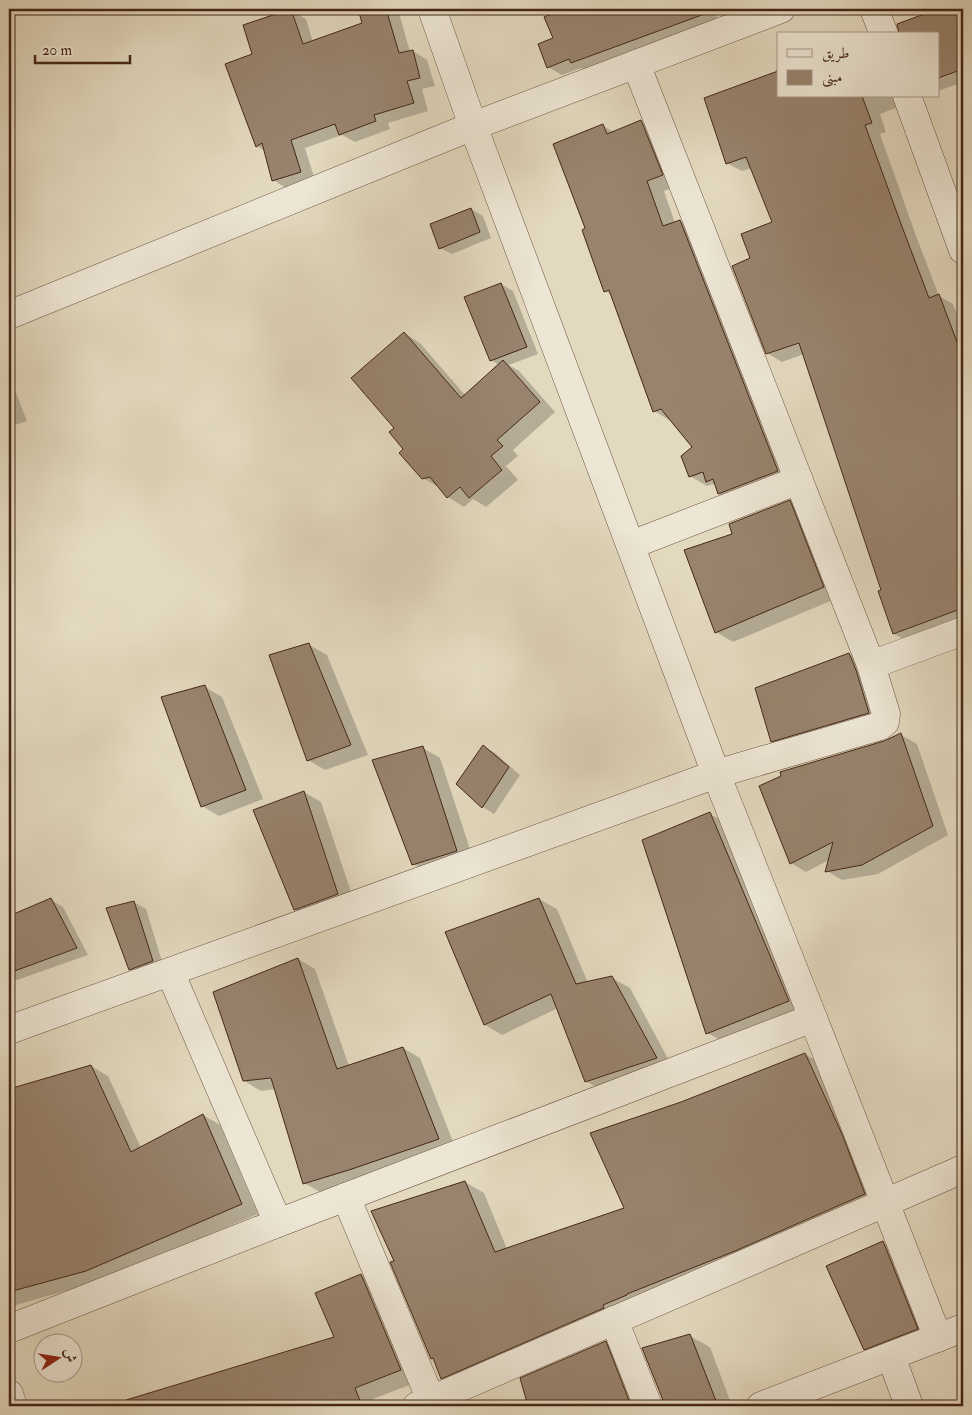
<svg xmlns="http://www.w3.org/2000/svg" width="972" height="1415" font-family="'IM FELL Double Pica',Amiri,serif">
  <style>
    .shadow { fill: #0003 }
    .building { fill: #98836e; stroke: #462616 }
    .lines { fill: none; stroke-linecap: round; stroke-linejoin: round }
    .minor-casing { stroke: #6d5340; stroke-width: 29 }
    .minor { stroke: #ede6d5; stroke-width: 28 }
  </style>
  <rect width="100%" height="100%" fill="#e3d9bf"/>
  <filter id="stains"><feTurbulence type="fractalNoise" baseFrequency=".004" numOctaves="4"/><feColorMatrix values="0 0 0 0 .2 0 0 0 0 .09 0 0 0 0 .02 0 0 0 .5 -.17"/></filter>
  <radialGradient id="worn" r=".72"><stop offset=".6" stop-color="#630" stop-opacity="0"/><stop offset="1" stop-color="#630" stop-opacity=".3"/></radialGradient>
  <g class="shadow">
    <path d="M 177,9 L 200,9 L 185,14 Z"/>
    <path d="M 359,9 L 398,9 L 410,52 L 413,51 L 427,60 L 435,86 L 422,89 L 428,111 L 388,123 L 390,129 L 355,142 L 342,135 L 305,148 L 315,180 L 288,189 L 273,180 L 265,151 L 257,146 L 254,55 L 291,11 L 306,19 L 313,42 L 363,23 Z"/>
    <path d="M 551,9 L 723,9 L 716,14 L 719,22 L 586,70 L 581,68 L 562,75 L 548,67 L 554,39 L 553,15 Z"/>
    <path d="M 942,9 L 963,9 L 963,82 L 938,91 L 938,34 L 908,21 Z"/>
    <path d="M 776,69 L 778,69 L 778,96 L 909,96 L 906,104 L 880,114 L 886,132 L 880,134 L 915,233 L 939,296 L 953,304 L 963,330 L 963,622 L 909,642 L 894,634 L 880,592 L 882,591 L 804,354 L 782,362 L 767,353 L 752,259 L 773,223 L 752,168 L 742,171 L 727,163 L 777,73 Z"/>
    <path d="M 641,122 L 658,132 L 679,185 L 664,191 L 675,223 L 680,221 L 697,231 L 795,481 L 736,504 L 719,494 L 716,486 L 713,484 L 707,486 L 690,476 L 694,447 L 671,421 L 654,411 L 613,296 L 605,291 L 587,229 L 603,126 L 614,132 Z"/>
    <path d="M 471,209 L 483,216 L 491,238 L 452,254 L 440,248 Z"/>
    <path d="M 501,284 L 513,291 L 538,354 L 509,365 L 519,371 L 555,412 L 513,450 L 518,456 L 506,466 L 518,480 L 486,507 L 473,499 L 464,507 L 448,497 L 440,488 L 423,478 L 405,449 L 396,428 L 404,333 L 420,343 L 465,395 L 499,365 L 491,360 Z"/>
    <path d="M 9,389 L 16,393 L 27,421 L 9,427 Z"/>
    <path d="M 790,502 L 807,512 L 840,597 L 733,642 L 716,632 L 734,535 Z"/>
    <path d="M 309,645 L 327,655 L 368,755 L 325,770 L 308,760 Z"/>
    <path d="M 849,654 L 867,664 L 886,723 L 789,751 L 772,741 Z"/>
    <path d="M 205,687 L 222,697 L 263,799 L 219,816 L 202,806 Z"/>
    <path d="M 901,735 L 917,744 L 948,835 L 878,874 L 842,880 L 827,871 L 829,860 L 806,872 L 791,863 L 885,742 Z"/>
    <path d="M 483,746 L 495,753 L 520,775 L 494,814 L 483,807 L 458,783 Z"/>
    <path d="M 423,748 L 440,758 L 474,861 L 431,874 L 413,864 Z"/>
    <path d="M 304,792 L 321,802 L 355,904 L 312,920 L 295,909 Z"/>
    <path d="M 710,814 L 732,826 L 811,1014 L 730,1045 L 707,1033 Z"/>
    <path d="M 539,899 L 557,909 L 588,983 L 612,978 L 630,988 L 673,1068 L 603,1091 L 586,1081 L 558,1008 L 502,1035 L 485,1025 L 446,932 Z"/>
    <path d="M 51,900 L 63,907 L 88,955 L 14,981 L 9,978 L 9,917 Z"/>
    <path d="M 134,902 L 146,909 L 164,968 L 142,976 L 130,969 Z"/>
    <path d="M 298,959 L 315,969 L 349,1066 L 403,1048 L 420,1058 L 456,1149 L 322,1193 L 304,1183 L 276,1089 L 261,1091 L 244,1081 Z"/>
    <path d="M 805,1054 L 824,1065 L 883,1205 L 461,1389 L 442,1378 L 435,1360 L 432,1358 L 395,1261 L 465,1182 L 484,1193 L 507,1249 L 626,1209 L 681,1103 Z"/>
    <path d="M 91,1066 L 108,1076 L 141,1148 L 203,1115 L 220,1125 L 258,1214 L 104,1280 L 9,1307 L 9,1091 Z"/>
    <path d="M 883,1243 L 901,1253 L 934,1339 L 882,1359 L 865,1349 Z"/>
    <path d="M 361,1275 L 380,1286 L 420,1381 L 373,1399 L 376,1406 L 129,1406 L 179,1385 L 336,1338 Z"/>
    <path d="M 690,1336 L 710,1347 L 732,1406 L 664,1406 L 664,1400 Z"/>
    <path d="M 606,1343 L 625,1354 L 646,1406 L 529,1406 L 522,1379 Z"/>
  </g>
  <g class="building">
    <path d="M 291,9 L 303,44 L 362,23 L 358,9 L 386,9 L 399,53 L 413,50 L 420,78 L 407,81 L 414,103 L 374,115 L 376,121 L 339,135 L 335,124 L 291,140 L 301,172 L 272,181 L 262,143 L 256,147 L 225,64 L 252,54 L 243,25 Z"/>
    <path d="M 563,9 L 710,9 L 710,12 L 571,63 L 569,59 L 547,68 L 538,44 L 553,38 L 544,17 Z"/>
    <path d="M 938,9 L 963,9 L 963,69 L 938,78 L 938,34 L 899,34 L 897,24 Z"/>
    <path d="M 778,71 L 778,96 L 862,96 L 872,123 L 865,125 L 901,224 L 929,298 L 939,294 L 963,358 L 963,608 L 893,634 L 878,591 L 881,590 L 799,343 L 766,354 L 732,266 L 750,258 L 741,234 L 772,222 L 746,157 L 726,164 L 704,98 Z"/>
    <path d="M 641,120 L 663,175 L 647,181 L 663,226 L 680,220 L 778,471 L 718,494 L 713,479 L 706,482 L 703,472 L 689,477 L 681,456 L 692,447 L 661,409 L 653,412 L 609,290 L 604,292 L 582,230 L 585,228 L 553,144 L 603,124 L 607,134 Z"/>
    <path d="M 471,208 L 480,232 L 439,249 L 430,224 Z"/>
    <path d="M 501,283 L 527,347 L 490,361 L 464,297 Z"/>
    <path d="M 404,332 L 461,398 L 503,360 L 540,402 L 497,440 L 503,446 L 491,456 L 502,470 L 469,498 L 460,487 L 447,498 L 430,477 L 422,479 L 399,453 L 403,449 L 389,432 L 394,428 L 351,378 Z"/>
    <path d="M 790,500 L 824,587 L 715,633 L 684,550 L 732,534 L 729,524 Z"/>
    <path d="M 309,643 L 351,745 L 307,761 L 269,655 Z"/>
    <path d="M 849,653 L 856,670 L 869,713 L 771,742 L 755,688 Z"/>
    <path d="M 205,685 L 246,790 L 201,807 L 161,697 Z"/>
    <path d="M 901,733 L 933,826 L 862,865 L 825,872 L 833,842 L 790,864 L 759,786 L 781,776 L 780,772 L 884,741 Z"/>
    <path d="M 483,745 L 509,767 L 482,808 L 456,784 Z"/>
    <path d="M 423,746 L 457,851 L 412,865 L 372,760 Z"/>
    <path d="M 304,791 L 338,894 L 294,910 L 253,810 Z"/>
    <path d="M 710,812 L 789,1001 L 706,1034 L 642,840 Z"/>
    <path d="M 51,898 L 77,948 L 9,973 L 9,916 Z"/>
    <path d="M 539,898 L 576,984 L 612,976 L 657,1058 L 585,1082 L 551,994 L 484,1025 L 445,932 Z"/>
    <path d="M 134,901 L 153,961 L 129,970 L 106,908 Z"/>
    <path d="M 298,958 L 337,1069 L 403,1047 L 439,1139 L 352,1169 L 303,1184 L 271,1078 L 243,1081 L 213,992 Z"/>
    <path d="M 805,1053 L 842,1134 L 865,1194 L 735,1251 L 627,1294 L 627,1295 L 603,1305 L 604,1308 L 441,1379 L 433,1358 L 431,1359 L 390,1262 L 394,1261 L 371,1211 L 465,1181 L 495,1252 L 624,1208 L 590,1133 L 681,1102 Z"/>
    <path d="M 91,1065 L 131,1152 L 203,1114 L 242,1204 L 86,1271 L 9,1292 L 9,1089 Z"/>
    <path d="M 883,1241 L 918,1329 L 864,1350 L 826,1266 Z"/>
    <path d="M 361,1274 L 401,1370 L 355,1388 L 362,1406 L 127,1406 L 126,1400 L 334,1337 L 315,1293 Z"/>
    <path d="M 690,1334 L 718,1406 L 663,1406 L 663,1400 L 642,1348 Z"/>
    <path d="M 606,1341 L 631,1406 L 528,1406 L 520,1378 Z"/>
  </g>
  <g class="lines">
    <g class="minor-casing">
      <g id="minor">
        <path d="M 432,9 L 473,126 L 716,774 L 813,1018 L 938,1338"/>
        <path d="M 874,9 L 884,34"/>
        <path d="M 636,64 L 871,665"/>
        <path d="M 907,96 L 963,250"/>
        <path d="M 9,315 L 473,126 L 781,9"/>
        <path d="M 631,545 L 799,480"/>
        <path d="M 170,972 L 278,1223"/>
        <path d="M 9,1030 L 716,774 L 880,726 L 885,722 L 886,714 L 871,665 L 963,631"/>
        <path d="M 346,1197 L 431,1400"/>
        <path d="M 614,1320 L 648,1406"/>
        <path d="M 9,1329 L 278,1223 L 813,1018"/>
        <path d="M 891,1356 L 909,1406"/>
        <path d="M 9,1394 L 13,1406"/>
        <path d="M 417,1406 L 963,1169"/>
        <path d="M 761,1406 L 963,1328"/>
      </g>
    </g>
    <use href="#minor" class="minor"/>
  </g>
  <rect width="972" height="1415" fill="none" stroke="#e3d9bf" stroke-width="30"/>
  <rect x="10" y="10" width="952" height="1395" fill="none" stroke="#462616" stroke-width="2.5"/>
  <rect x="15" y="15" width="942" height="1385" fill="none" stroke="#462616"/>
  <rect x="777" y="32" width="162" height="65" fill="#ede6d5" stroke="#aa9989"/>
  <rect x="787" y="49" width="25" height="8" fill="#ede6d5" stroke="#aa9989"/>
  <text x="822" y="58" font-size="15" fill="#462616">طريق</text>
  <rect x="787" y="70" width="25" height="15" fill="#98836e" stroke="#aa9989"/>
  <text x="822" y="82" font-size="15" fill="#462616">مبنى</text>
  <g transform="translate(58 1358) rotate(78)"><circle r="24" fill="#ede6d5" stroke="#aa9989"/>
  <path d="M0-4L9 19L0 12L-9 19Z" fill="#8f2418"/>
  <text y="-8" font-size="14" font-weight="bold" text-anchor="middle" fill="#462616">ش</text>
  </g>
  <path d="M35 55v8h95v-8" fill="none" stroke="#462616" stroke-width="2.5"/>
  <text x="42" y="55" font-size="15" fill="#462616" stroke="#ede6d5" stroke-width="4" paint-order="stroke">20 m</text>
  <rect width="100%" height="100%" filter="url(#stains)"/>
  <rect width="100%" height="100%" fill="url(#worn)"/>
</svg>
